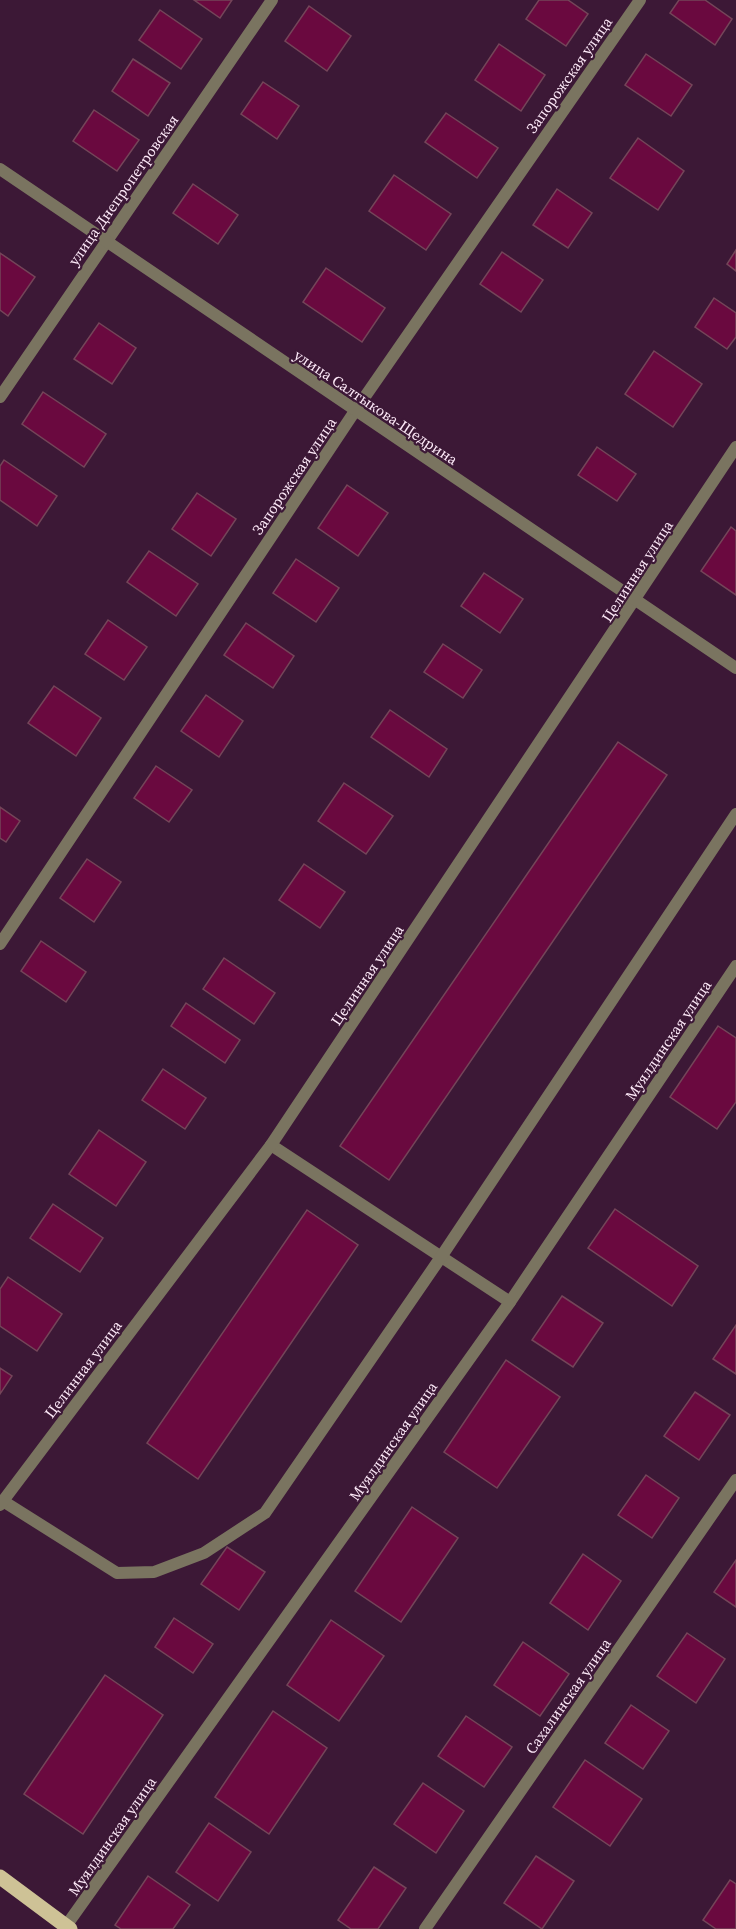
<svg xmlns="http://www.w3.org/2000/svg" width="736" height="1929" font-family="'Source Serif 4',serif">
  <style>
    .building { fill: #6a093f; stroke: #744559; stroke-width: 1.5 }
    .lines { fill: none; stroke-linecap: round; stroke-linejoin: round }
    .minor { stroke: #7a7460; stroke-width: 12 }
    .tertiary { stroke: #7a7460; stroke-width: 12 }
    .primary { stroke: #cec296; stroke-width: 15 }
    .labels { text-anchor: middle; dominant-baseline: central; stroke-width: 4.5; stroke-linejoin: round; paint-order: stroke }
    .street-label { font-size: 15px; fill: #fde9f8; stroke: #3c1836 }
  </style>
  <rect width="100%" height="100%" fill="#3c1836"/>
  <g class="building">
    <path d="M 194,0 L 232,0 L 220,18 Z"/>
    <path d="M 539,0 L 568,0 L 588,14 L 566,46 L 526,19 Z"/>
    <path d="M 679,0 L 705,0 L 732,19 L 715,45 L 670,13 Z"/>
    <path d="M 309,6 L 351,36 L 327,71 L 285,41 Z"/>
    <path d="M 160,10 L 202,39 L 181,69 L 139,40 Z"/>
    <path d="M 499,44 L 545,75 L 521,111 L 475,80 Z"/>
    <path d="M 646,54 L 692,85 L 671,116 L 625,85 Z"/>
    <path d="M 133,59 L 170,83 L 148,116 L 112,91 Z"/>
    <path d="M 263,82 L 299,106 L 277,139 L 241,114 Z"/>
    <path d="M 94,110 L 139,140 L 117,171 L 73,141 Z"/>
    <path d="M 446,113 L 498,148 L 477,178 L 425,142 Z"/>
    <path d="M 638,138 L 684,171 L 658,210 L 610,178 Z"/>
    <path d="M 394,175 L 451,214 L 426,250 L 369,211 Z"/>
    <path d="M 193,184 L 238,215 L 218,244 L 173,213 Z"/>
    <path d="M 557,189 L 592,213 L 568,248 L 533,225 Z"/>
    <path d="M 736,250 L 736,271 L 727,264 Z"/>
    <path d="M 502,252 L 543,280 L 521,312 L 480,284 Z"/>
    <path d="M 0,253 L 35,277 L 8,316 L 0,310 Z"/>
    <path d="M 326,268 L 385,308 L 362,342 L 303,302 Z"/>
    <path d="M 714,298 L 736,313 L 736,337 L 727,349 L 695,327 Z"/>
    <path d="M 99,323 L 136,348 L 112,384 L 74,359 Z"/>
    <path d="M 654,351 L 702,384 L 673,427 L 625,394 Z"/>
    <path d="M 43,392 L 106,434 L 84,467 L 22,424 Z"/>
    <path d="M 597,447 L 636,474 L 617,501 L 578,475 Z"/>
    <path d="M 4,460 L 57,496 L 37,526 L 0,500 L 0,466 Z"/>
    <path d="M 347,485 L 388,513 L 358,556 L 318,528 Z"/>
    <path d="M 197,493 L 236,519 L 211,556 L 172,529 Z"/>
    <path d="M 731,527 L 736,531 L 736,595 L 701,571 Z"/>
    <path d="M 149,551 L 198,584 L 176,616 L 127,582 Z"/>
    <path d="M 296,559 L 339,588 L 316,622 L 273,593 Z"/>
    <path d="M 484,573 L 523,599 L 500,633 L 461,606 Z"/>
    <path d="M 108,620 L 147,647 L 124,680 L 85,654 Z"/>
    <path d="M 246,623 L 294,656 L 273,688 L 224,655 Z"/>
    <path d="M 443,644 L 482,670 L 463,698 L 424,672 Z"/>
    <path d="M 54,686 L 101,718 L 76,756 L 28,723 Z"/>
    <path d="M 206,695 L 243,721 L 219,757 L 181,731 Z"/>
    <path d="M 390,710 L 447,749 L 429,777 L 371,737 Z"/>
    <path d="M 618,742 L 667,775 L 389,1180 L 340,1146 Z"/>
    <path d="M 156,766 L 192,790 L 169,822 L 134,798 Z"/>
    <path d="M 344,783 L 393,816 L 366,854 L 318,821 Z"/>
    <path d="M 0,807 L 20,821 L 6,842 L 0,838 Z"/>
    <path d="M 87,859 L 121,882 L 94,922 L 60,898 Z"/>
    <path d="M 304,864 L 345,892 L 320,928 L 279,900 Z"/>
    <path d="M 41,941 L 86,972 L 66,1002 L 21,971 Z"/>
    <path d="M 224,958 L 275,993 L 254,1024 L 203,989 Z"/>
    <path d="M 186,1003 L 240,1040 L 225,1063 L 171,1026 Z"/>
    <path d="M 718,1026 L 736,1038 L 736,1102 L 717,1129 L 670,1097 Z"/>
    <path d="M 163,1069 L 206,1098 L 185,1129 L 142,1100 Z"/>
    <path d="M 99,1130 L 146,1162 L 116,1206 L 69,1174 Z"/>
    <path d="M 53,1204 L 103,1238 L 80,1272 L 30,1238 Z"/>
    <path d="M 615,1209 L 698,1266 L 672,1306 L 588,1248 Z"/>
    <path d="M 307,1210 L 358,1245 L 198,1479 L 147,1443 Z"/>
    <path d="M 8,1277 L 62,1314 L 37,1351 L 0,1326 L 0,1289 Z"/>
    <path d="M 562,1296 L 603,1323 L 573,1367 L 532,1340 Z"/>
    <path d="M 736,1325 L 736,1374 L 713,1359 Z"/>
    <path d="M 506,1360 L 560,1397 L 497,1488 L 444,1452 Z"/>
    <path d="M 0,1368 L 12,1376 L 0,1394 Z"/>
    <path d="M 695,1392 L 730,1415 L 699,1460 L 664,1436 Z"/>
    <path d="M 646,1475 L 679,1498 L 652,1538 L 618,1515 Z"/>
    <path d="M 412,1507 L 458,1538 L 401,1622 L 355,1591 Z"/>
    <path d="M 227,1547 L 265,1572 L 239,1610 L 201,1584 Z"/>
    <path d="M 583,1554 L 621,1581 L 588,1630 L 550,1603 Z"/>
    <path d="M 736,1560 L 736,1607 L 714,1592 Z"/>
    <path d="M 174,1618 L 213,1644 L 193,1673 L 155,1647 Z"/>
    <path d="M 331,1620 L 384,1656 L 339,1721 L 287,1685 Z"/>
    <path d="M 687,1633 L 725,1659 L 696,1703 L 657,1676 Z"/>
    <path d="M 523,1642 L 569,1674 L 540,1716 L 494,1685 Z"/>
    <path d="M 105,1675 L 163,1715 L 83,1834 L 24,1794 Z"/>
    <path d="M 631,1705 L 669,1731 L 643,1769 L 605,1743 Z"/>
    <path d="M 273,1711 L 327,1748 L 269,1834 L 215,1797 Z"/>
    <path d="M 466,1716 L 512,1747 L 484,1787 L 438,1756 Z"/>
    <path d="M 585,1760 L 642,1799 L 610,1846 L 553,1807 Z"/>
    <path d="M 423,1783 L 464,1811 L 436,1853 L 394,1824 Z"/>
    <path d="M 209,1823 L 251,1852 L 218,1901 L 176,1872 Z"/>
    <path d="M 536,1856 L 574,1881 L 542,1929 L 504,1903 Z"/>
    <path d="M 374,1867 L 406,1888 L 378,1929 L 351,1929 L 338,1920 Z"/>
    <path d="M 148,1876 L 190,1905 L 173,1929 L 121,1929 L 115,1925 Z"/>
    <path d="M 730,1880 L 736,1884 L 736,1929 L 716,1929 L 703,1920 Z"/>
  </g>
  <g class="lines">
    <g class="minor">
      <path d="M 0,397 L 272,0"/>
      <path d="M 0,944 L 355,411 L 640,0"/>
      <path d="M 271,1145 L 510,1302"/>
      <path d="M 3,1501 L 117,1573 L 154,1572 L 204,1553 L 265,1513 L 441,1257 L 736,814"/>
      <path d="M 0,1505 L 271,1145 L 736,447"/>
      <path d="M 66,1926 L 510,1302 L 736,966"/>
      <path d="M 425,1929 L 736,1480"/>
    </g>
    <path class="tertiary" d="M 0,169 L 736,668"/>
    <path class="primary" d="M 0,1877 L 70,1929"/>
  </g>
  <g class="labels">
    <g class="street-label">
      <text transform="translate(569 75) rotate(-55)">Запорожская улица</text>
      <text transform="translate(123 190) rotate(-55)">улица Днепропетровская</text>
      <text transform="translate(376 407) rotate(34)">улица Салтыкова-Щедрина</text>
      <text transform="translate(294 476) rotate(-56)">Запорожская улица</text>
      <text transform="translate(637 571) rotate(-57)">Целинная улица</text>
      <text transform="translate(367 975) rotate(-56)">Целинная улица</text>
      <text transform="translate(668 1040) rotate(-56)">Муялдинская улица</text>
      <text transform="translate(83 1369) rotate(-53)">Целинная улица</text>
      <text transform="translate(393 1441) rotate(-55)">Муялдинская улица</text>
      <text transform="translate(568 1696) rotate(-55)">Сахалинская улица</text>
      <text transform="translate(112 1836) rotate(-55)">Муялдинская улица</text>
    </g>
  </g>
</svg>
